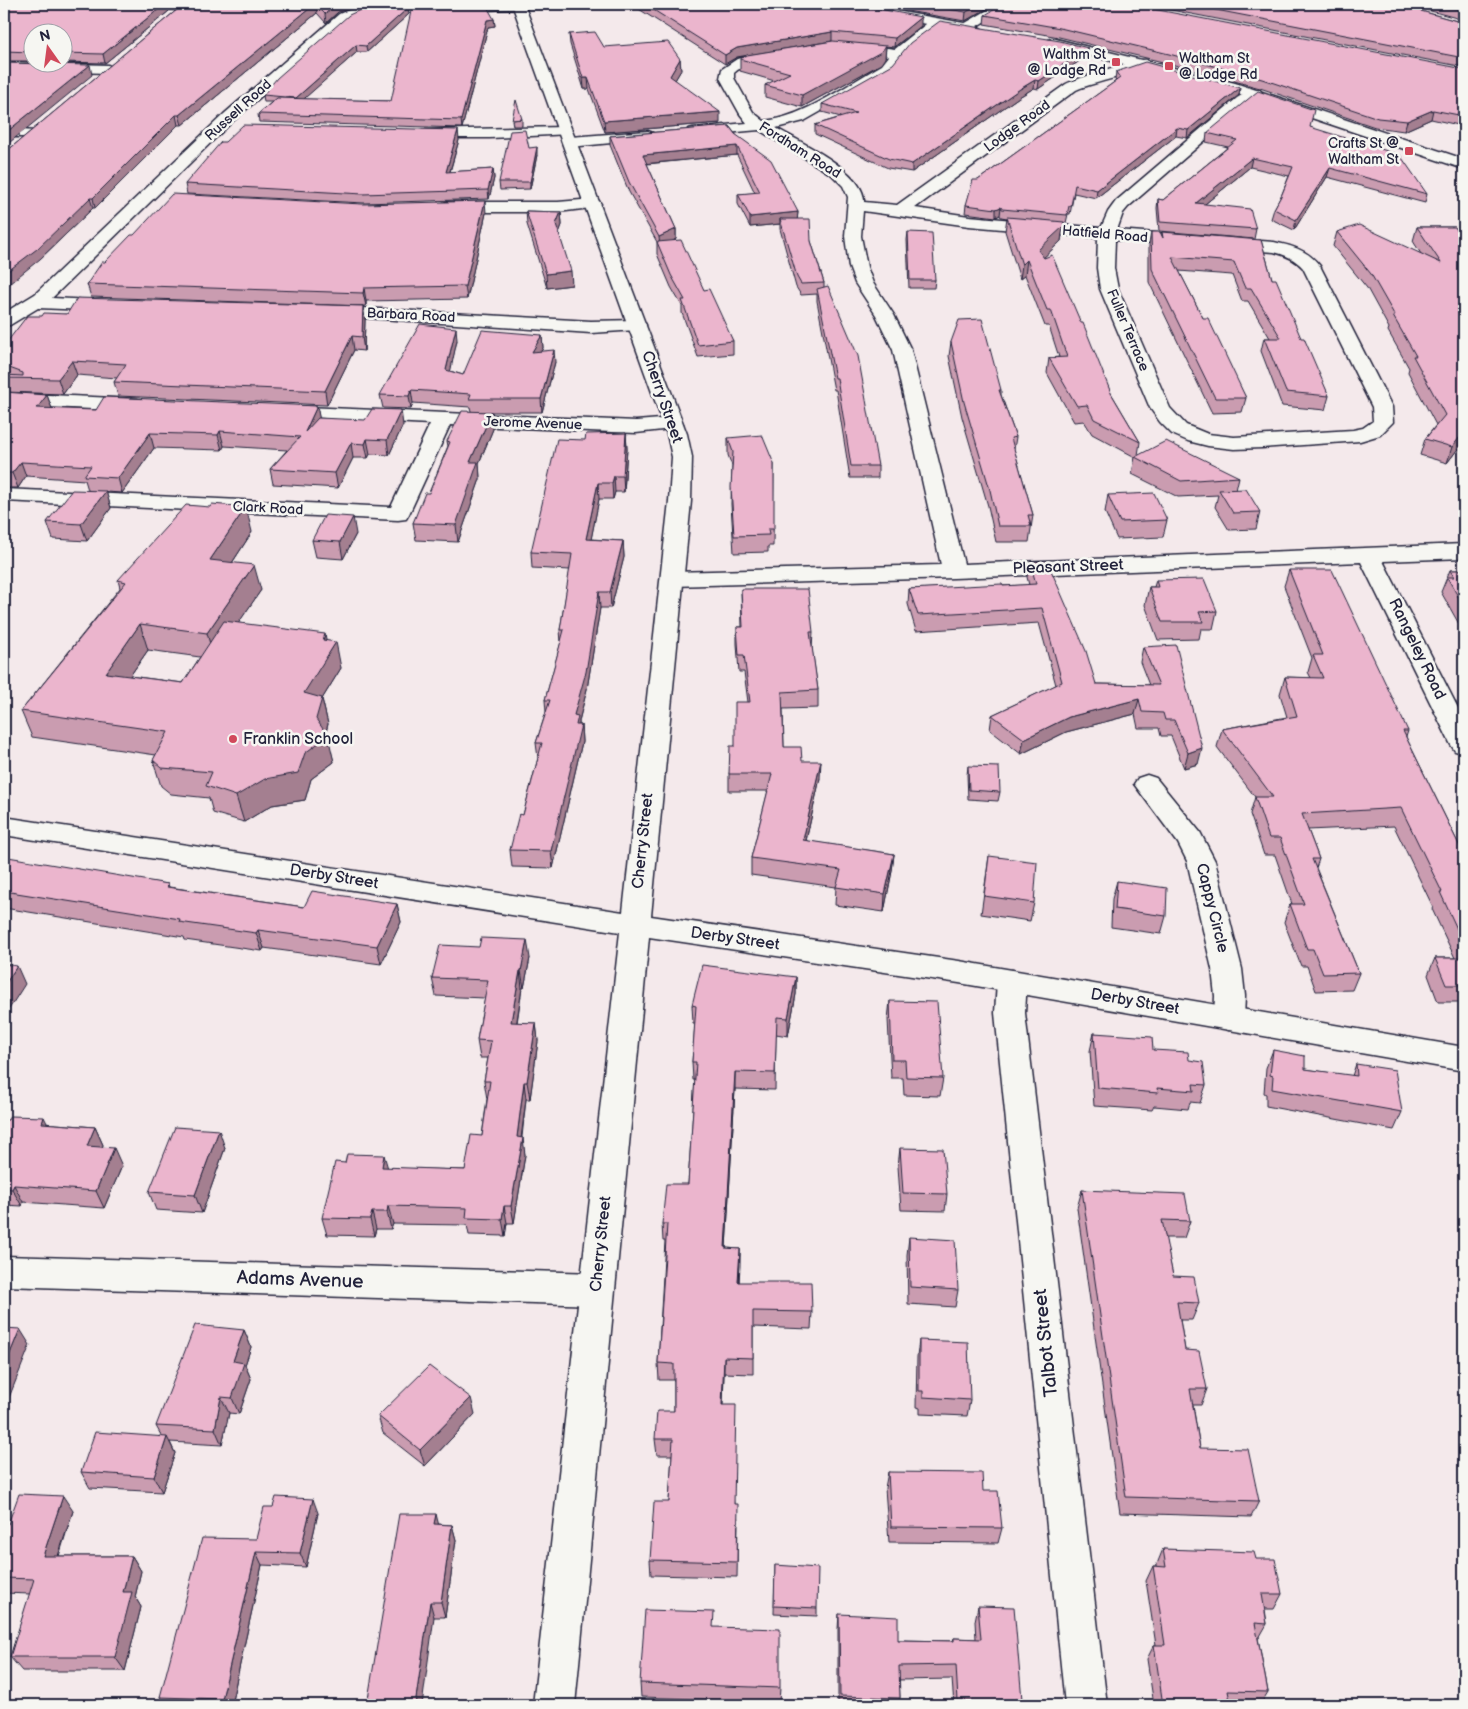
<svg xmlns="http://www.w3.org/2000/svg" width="1468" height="1709" font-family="'Balsamiq Sans',sans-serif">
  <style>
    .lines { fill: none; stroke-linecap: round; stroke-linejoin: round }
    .street-casing { stroke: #22223b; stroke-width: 3 }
    .secondary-casing { stroke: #22223b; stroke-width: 3 }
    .street { fill: #f6f6f2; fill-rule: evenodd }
    .secondary { fill: #f6f6f2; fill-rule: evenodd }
    .wall { fill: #ca9cb0; stroke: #22223b; fill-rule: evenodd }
    .shaded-wall { fill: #a47f90; stroke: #22223b }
    .building { fill: #ebb5cd; stroke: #22223b }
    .poi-dot { fill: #d1495b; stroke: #f6f6f2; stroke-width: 2 }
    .labels { text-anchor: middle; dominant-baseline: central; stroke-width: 5; stroke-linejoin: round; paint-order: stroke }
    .far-poi-label { font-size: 14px; fill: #22223b; stroke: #f6f6f2; text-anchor: end }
    .far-street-label { font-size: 14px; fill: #22223b; stroke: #f6f6f2 }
    .street-label { font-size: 16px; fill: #22223b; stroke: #f6f6f2 }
    .poi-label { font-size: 16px; fill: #22223b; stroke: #f6f6f2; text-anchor: start }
    .near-street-label { font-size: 19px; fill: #22223b; stroke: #f6f6f2 }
  </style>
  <rect width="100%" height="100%" fill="#f4e9eb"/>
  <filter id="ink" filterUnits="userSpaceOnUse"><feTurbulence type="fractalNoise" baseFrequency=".02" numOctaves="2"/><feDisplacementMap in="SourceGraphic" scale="10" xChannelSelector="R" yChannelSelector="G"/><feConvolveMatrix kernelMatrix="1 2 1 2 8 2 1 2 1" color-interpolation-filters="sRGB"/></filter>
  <g filter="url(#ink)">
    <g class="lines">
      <g class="street-casing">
        <g id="street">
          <path d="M 122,4 L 191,4 L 192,6 L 186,10 L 128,8 L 124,7 Z"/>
          <path d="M 421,4 L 525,5 L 519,9 L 368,13 L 349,20 L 234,120 L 52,298 L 111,301 L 117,302 L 120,306 L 117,310 L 111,311 L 38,308 L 10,325 L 4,326 L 4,313 L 35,294 L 224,114 L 339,14 C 365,2 393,4 421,4 Z"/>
          <path d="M 998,4 L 1013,4 L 969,31 L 959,31 L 957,28 Z"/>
          <path d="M 1393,4 L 1412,4 C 1409,10 1400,11 1393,10 L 1392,7 Z"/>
          <path d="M 936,19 L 941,20 L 943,23 L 941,26 L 908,50 L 892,71 L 804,121 L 776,128 C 798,141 866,172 864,202 L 897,205 L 1066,84 C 1077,79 1138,58 1147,60 L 1149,63 C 1140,74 1093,82 1076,90 L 915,208 L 969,216 L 1101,228 L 1108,212 L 1116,201 L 1237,98 L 1250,90 L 1260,90 L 1262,93 L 1247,104 L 1128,207 L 1123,213 L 1117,230 L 1274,242 C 1292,246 1308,250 1320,266 L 1392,407 L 1393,422 L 1380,435 L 1360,441 L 1262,448 L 1234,449 L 1208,446 L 1188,441 L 1172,434 L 1160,422 L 1150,408 L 1100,289 L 1097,268 L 1098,238 L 969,226 L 863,211 L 861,236 L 867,267 L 873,283 L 894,315 L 911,350 L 964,564 L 1464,544 L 1464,558 L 1383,561 L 1464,720 L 1464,753 L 1455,751 L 1451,745 L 1361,562 L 954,578 L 672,586 L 664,584 L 661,579 L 664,574 L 672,572 L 941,565 L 893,350 L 876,315 L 855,283 L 849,267 L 845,236 L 848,197 L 843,186 L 832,175 L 759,130 L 693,136 L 688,135 L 686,132 L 688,129 L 693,128 L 747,123 L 740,114 L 720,78 L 722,69 L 737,59 L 778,52 L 785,56 C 775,67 747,59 734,73 L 734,78 L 753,112 L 764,121 C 803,118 848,84 882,65 L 889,56 L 845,50 L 843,47 L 845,44 L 850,43 L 895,49 L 931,20 ZM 1115,240 L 1274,252 C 1286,255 1295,259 1303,268 L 1372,407 L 1373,421 L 1363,428 L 1353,430 L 1234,437 L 1208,434 L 1186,425 L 1170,408 L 1118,289 L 1114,268 Z"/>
          <path d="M 4,62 L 108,65 L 115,69 L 108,73 L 4,70 Z"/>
          <path d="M 565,127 L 570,128 L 572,131 L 570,134 L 490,138 L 422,138 L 417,137 L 415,134 L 417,131 L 422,130 Z"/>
          <path d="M 4,129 L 36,131 L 38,134 L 36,137 L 4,137 Z"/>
          <path d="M 648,131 L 653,133 L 656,136 L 653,139 L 570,147 L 565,145 L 562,142 L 565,139 L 570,137 Z"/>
          <path d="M 593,199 L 599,201 L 601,204 L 599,207 L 558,212 L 447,212 L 441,210 L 439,207 L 441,204 L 447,202 L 558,202 Z"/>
          <path d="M 327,306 L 591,321 L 637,320 L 643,321 L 646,325 L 643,329 L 637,330 L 591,333 L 321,315 L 318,311 L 321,307 Z"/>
          <path d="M 4,393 L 137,399 L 144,401 L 147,405 L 144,409 L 137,411 L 4,405 Z"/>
          <path d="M 282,406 L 636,421 L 673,418 L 680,420 L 683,424 L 680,428 L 636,433 L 450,425 L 409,514 L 406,519 L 398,520 L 4,501 L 4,489 L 391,507 L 430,424 L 275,416 L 272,412 L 275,408 Z"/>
          <path d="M 1147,775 L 1156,778 L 1200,832 L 1215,861 L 1242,969 L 1245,996 L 1244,1018 L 1240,1026 L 1229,1030 L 1218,1026 L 1214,1018 L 1215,996 L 1212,969 L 1187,861 L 1178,843 L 1134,784 L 1138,778 Z"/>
          <path d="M 1012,970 L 1022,973 L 1027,981 L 1025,1013 L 1107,1705 L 1065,1705 L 995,1013 L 997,981 L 1002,973 Z"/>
          <path d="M 4,1256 L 597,1273 L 609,1278 L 615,1289 L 609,1300 L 597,1305 L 4,1286 Z"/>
        </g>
      </g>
      <g class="secondary-casing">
        <g id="secondary">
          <path d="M 512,4 L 524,4 L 687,434 L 692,457 L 691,501 L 651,916 L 959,961 L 1464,1047 L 1464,1071 L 959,983 L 649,937 L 575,1705 L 533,1705 L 620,932 L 4,835 L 4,817 L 623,912 L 669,501 L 672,457 L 667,434 Z"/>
          <path d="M 833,4 L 857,4 L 975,25 L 982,29 L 975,33 L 839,8 L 835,7 Z"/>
          <path d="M 1052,38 L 1235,83 L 1464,159 L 1464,169 L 1225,89 L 1047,45 L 1045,42 Z"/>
        </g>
      </g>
      <use href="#street" class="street"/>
      <use href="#secondary" class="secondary"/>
    </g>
    <g class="wall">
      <path d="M 4,4 L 169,11 L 105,63 L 62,62 L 62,32 L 32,32 L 32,61 L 4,61 Z"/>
      <path d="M 184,4 L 369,4 L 338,12 L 326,23 L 317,13 L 182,125 L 178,125 L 95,208 L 93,208 L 40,259 L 7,151 Z"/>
      <path d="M 631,4 L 853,4 L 921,26 L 894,47 L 886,46 L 885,58 L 881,64 L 802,107 L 765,97 L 765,85 L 775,81 L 740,71 L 740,59 L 746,56 L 737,57 L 725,64 Z"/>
      <path d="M 867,4 L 995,4 L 965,21 Z"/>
      <path d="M 1140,4 L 1396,4 L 1464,23 L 1464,67 Z"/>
      <path d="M 1405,4 L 1464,4 L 1464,20 Z"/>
      <path d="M 408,8 L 409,14 L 367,52 L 357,52 L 303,99 L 391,101 L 494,19 L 495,26 L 488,27 L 462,128 L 259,122 L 258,114 L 272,102 L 264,102 L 263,95 Z"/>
      <path d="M 985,15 L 1464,69 L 1464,138 L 1461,138 L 1463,126 L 1431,119 L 1404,131 L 1375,127 L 1260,88 L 1167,63 L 1059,37 L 984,24 Z"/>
      <path d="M 569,34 L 604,47 L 680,59 L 681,70 L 675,80 L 720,123 L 605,132 L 589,89 L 584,89 L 570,44 Z"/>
      <path d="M 1088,48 L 1087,56 L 1038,89 L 1034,88 L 1019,97 L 912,172 L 888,168 L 815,134 L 815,125 L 841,117 L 822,112 L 822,104 Z"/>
      <path d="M 1116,72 L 1239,95 L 1187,138 L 1176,136 L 1096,198 L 1074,193 L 1070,214 L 1068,214 L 1066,223 L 1064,223 L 1061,241 L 1044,257 L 1111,393 L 1140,442 L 1138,455 L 1239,477 L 1236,490 L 1260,512 L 1256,529 L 1229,530 L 1215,507 L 1218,495 L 1178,497 L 1132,474 L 1135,457 L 1092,434 L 1084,421 L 1074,422 L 1047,373 L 1049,358 L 1059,357 L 1049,326 L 1045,326 L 1025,275 L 1020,279 L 1005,231 L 1007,218 L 1001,217 L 1000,215 L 996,217 L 965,213 L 966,205 L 978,180 L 1116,81 L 1115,80 Z"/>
      <path d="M 522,119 L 522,126 L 513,126 L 512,120 Z"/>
      <path d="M 729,126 L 798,212 L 797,219 L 811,241 L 824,283 L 824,287 L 878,466 L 878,478 L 850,478 L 836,390 L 834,390 L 817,301 L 817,294 L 801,295 L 796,287 L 780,229 L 780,224 L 750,227 L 738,204 L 738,194 L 755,193 L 737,155 L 647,164 L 676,229 L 676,239 L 674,241 L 704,290 L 733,341 L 733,354 L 698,357 L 682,313 L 682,306 L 671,287 L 657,254 L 657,242 L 629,192 L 610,145 L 610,136 Z"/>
      <path d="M 1310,127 L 1427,194 L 1425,203 L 1327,177 L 1294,230 L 1271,219 L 1274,209 L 1282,194 L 1289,176 L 1250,167 L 1205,204 L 1256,229 L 1254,239 L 1159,231 L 1157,208 L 1158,199 L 1163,200 L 1228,147 L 1206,142 L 1207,133 Z"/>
      <path d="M 459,140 L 450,172 L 493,169 L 494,178 L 489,199 L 364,203 L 187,194 L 185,184 Z"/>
      <path d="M 529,148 L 537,155 L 530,189 L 500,190 L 499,182 Z"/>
      <path d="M 526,211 L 561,212 L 562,225 L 559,233 L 572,285 L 547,288 L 527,224 Z"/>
      <path d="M 486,213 L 467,299 L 366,301 L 366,306 L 91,297 L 87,284 L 105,262 Z"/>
      <path d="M 1417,227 L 1455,227 L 1464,441 L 1447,463 L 1420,455 L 1425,439 L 1436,425 L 1408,372 L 1409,368 L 1388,331 L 1389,328 L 1367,288 L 1333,246 L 1337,232 L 1421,254 L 1413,241 Z"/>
      <path d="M 908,232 L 935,280 L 934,288 L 909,288 L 907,240 Z"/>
      <path d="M 1151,232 L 1162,236 L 1162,232 L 1261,240 L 1272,279 L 1329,396 L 1325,410 L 1282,406 L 1261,351 L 1264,338 L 1270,338 L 1248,301 L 1242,301 L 1232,275 L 1179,271 L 1203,318 L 1246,398 L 1242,412 L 1212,413 L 1149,282 L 1149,244 Z"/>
      <path d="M 363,306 L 365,320 L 364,351 L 354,350 L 327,405 L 118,396 L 114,382 L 117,378 L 77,375 L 63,394 L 4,392 L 4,346 L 42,316 L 67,314 Z"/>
      <path d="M 542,335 L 543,348 L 541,351 L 555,362 L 542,412 L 481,412 L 493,429 L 479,463 L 480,479 L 458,542 L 416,540 L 413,523 L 429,493 L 448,446 L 447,441 L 471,411 L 470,407 L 413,403 L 411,409 L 383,408 L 380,395 L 457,340 L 450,371 L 463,375 Z"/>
      <path d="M 951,342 L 1001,390 L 1001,395 L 1016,437 L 1014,449 L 1033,515 L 1029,542 L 996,542 L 988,506 L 962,417 L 949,356 Z"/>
      <path d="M 4,392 L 47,395 L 52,409 L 96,410 L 317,406 L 319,418 L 403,425 L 389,455 L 370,454 L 368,458 L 353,458 L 338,488 L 273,484 L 270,469 L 287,450 L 224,446 L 222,450 L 154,448 L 122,493 L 106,492 L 111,508 L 87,541 L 53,539 L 47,522 L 88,490 L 85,480 L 26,476 L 18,488 L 4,488 Z"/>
      <path d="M 626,433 L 627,449 L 624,492 L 615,492 L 613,499 L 599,499 L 591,539 L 623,541 L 624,557 L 611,608 L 600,608 L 587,689 L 579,721 L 579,725 L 581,725 L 582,742 L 553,868 L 512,867 L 510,850 L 523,815 L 538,758 L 536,743 L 546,712 L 545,700 L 561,642 L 560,630 L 570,570 L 532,568 L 531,552 L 585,440 Z"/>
      <path d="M 728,438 L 774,464 L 773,546 L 768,546 L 768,552 L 734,553 L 731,504 L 732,466 L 728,455 Z"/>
      <path d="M 1108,495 L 1167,520 L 1163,537 L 1117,539 L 1105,512 Z"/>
      <path d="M 252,532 L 232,563 L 261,590 L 238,623 L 326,640 L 341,668 L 322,699 L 328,724 L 326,732 L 334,762 L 311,779 L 305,800 L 272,805 L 244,822 L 213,813 L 209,798 L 171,794 L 161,786 L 153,760 L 156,755 L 32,737 L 21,711 L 120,588 L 118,580 ZM 148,650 L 200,657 L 183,683 L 130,676 Z"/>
      <path d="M 356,534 L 343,559 L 316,557 L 312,540 Z"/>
      <path d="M 1030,562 L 1096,684 L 1149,685 L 1140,662 L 1143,647 L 1198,764 L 1184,768 L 1171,736 L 1161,736 L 1159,728 L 1138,728 L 1135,714 L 1066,732 L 1021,754 L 990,730 L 992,715 L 1056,685 L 1039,623 L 916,631 L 908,604 L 909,589 L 1029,585 L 1027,577 Z"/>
      <path d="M 1289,570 L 1408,731 L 1406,737 L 1464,855 L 1464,1002 L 1438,1002 L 1428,975 L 1435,958 L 1455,958 L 1432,909 L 1433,907 L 1394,826 L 1308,830 L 1319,859 L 1316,868 L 1359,973 L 1352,990 L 1316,991 L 1307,966 L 1301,966 L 1284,922 L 1290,904 L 1292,904 L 1275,855 L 1264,855 L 1250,814 L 1255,797 L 1217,747 L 1222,729 L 1287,717 L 1280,694 L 1285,677 L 1311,678 L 1308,672 L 1312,658 L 1284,586 Z"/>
      <path d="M 1450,570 L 1464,570 L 1464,624 L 1459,624 L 1441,592 Z"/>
      <path d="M 1156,580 L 1217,611 L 1213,629 L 1201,629 L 1199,639 L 1158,640 L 1145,605 L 1149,587 L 1154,587 Z"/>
      <path d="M 741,589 L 813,632 L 812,649 L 818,690 L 818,708 L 783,709 L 784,747 L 820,778 L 806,841 L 894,854 L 892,871 L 884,912 L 835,905 L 836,887 L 751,875 L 751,858 L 768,791 L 729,791 L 729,774 L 735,746 L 748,702 L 744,672 L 739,672 L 737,644 L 737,627 L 742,627 Z"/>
      <path d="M 968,766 L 1000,792 L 998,801 L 968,799 L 967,775 Z"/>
      <path d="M 989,856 L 1034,903 L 1030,921 L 981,914 Z"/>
      <path d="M 4,862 L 168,884 L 169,887 L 304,907 L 397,904 L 401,922 L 381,964 L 264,948 L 262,951 L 185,940 L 184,937 L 4,908 Z"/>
      <path d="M 1117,881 L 1166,916 L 1161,934 L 1111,927 L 1112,899 Z"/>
      <path d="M 530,958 L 524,988 L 522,988 L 517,1023 L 536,1023 L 538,1041 L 530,1099 L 526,1099 L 522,1137 L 525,1155 L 514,1223 L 507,1223 L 505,1236 L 469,1235 L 467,1225 L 393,1224 L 391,1229 L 376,1229 L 374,1236 L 327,1235 L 322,1218 L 387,1168 L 465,1170 L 482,1136 L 487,1099 L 484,1081 L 488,1058 L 480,1058 L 477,1040 L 485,998 L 436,996 L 432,978 Z"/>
      <path d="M 796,977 L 796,994 L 788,1036 L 776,1034 L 775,1090 L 735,1089 L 726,1248 L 740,1249 L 739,1282 L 812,1312 L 811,1329 L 753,1327 L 753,1374 L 724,1373 L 723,1405 L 734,1504 L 738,1520 L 737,1577 L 651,1575 L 650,1560 L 669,1502 L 672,1455 L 657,1455 L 655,1439 L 674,1411 L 674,1380 L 659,1380 L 658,1363 L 665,1241 L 663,1241 L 662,1224 L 688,1184 L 695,1080 L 693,1080 L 692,1062 L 695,1023 L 693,1023 L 692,1005 Z"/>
      <path d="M 890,1001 L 943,1078 L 940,1096 L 904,1095 L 903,1078 L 891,1078 L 888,1019 Z"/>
      <path d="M 1094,1033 L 1189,1060 L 1206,1085 L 1200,1103 L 1190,1102 L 1188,1109 L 1154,1106 L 1152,1110 L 1094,1106 L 1090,1051 Z"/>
      <path d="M 1273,1050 L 1305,1069 L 1352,1076 L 1356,1064 L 1402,1112 L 1394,1130 L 1266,1106 L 1266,1094 L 1264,1093 L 1266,1068 Z"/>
      <path d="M 4,1120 L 95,1127 L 103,1145 L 102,1147 L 122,1166 L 104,1208 L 23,1202 L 22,1206 L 4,1205 Z"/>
      <path d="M 225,1148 L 202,1213 L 156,1210 L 149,1192 Z"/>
      <path d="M 900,1148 L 947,1194 L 945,1211 L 901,1210 L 898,1166 Z"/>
      <path d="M 1082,1190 L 1190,1221 L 1184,1238 L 1165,1238 L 1173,1276 L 1199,1303 L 1192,1320 L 1180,1320 L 1185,1350 L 1207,1389 L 1201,1405 L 1193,1405 L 1200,1448 L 1259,1501 L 1251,1517 L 1120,1513 L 1077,1208 Z"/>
      <path d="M 909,1237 L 958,1290 L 955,1307 L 908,1304 L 907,1255 Z"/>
      <path d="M 244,1330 L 251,1347 L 245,1365 L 251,1379 L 239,1414 L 229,1413 L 222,1445 L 170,1442 L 175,1453 L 162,1492 L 90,1488 L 81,1472 L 162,1437 L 156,1426 Z"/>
      <path d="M 919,1340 L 970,1400 L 967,1416 L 920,1414 L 920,1408 L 916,1407 L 917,1357 Z"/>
      <path d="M 475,1414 L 425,1466 L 383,1433 L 378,1416 Z"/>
      <path d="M 888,1472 L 983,1491 L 1002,1528 L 998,1543 L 889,1542 L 885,1488 Z"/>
      <path d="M 73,1511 L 59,1556 L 132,1556 L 141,1571 L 135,1597 L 141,1607 L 125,1671 L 22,1671 L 10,1657 L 30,1594 L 4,1593 L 4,1524 L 8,1524 Z"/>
      <path d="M 318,1513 L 306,1567 L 262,1565 L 231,1705 L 166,1705 L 160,1697 L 256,1539 Z"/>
      <path d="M 438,1524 L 452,1525 L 456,1540 L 445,1617 L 434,1617 L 367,1705 Z"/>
      <path d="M 1163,1549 L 1256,1559 L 1282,1594 L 1274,1609 L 1265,1609 L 1267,1624 L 1259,1638 L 1258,1638 L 1268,1692 L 1260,1705 L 1154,1705 L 1147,1659 L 1154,1645 L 1156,1645 L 1146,1581 L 1153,1566 L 1157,1566 L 1157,1564 Z"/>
      <path d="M 775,1565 L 817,1608 L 817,1616 L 774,1614 Z"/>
      <path d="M 978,1606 L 1022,1700 L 1021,1705 L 954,1705 L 952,1679 L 899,1680 L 900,1698 L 898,1705 L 838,1705 L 838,1629 L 839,1614 L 898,1640 L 953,1641 L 954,1638 L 976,1639 L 975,1621 Z"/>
      <path d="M 714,1627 L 780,1688 L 779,1702 L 641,1697 L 640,1683 Z"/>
    </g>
    <g class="shaded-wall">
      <path d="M 165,4 L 167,4 L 169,11 L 105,63 L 103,54 Z"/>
      <path d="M 315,4 L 317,13 L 182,125 L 179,115 Z"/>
      <path d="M 336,4 L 369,4 L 338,12 L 326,23 L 325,14 Z"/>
      <path d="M 981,4 L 995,4 L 965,21 L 966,12 Z"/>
      <path d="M 408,8 L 409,14 L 367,52 L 366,46 Z"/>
      <path d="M 921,17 L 921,26 L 894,47 L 895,38 Z"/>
      <path d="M 494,19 L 495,26 L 488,27 L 462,128 L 461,120 L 487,20 Z"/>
      <path d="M 832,32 L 832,41 L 737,57 L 725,64 L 725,55 L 737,48 Z"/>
      <path d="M 356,45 L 357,52 L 297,105 L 296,98 Z"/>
      <path d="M 886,46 L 885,58 L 881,64 L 802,107 L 802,95 Z"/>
      <path d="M 1088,48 L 1087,56 L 1038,89 L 1039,81 Z"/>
      <path d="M 680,59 L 681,70 L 671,87 L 670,76 Z"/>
      <path d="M 90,65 L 92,75 L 4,147 L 4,134 Z"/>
      <path d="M 583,78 L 588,78 L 589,89 L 584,89 Z"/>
      <path d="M 1035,80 L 1034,88 L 1019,97 L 912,172 L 912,164 L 1020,89 Z"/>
      <path d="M 1240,88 L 1239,95 L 1187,138 L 1188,130 Z"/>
      <path d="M 1433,110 L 1431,119 L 1404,131 L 1407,121 Z"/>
      <path d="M 720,112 L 720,123 L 605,132 L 604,121 Z"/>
      <path d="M 176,115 L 178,125 L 95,208 L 93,198 Z"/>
      <path d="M 1177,128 L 1176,136 L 1096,198 L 1097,190 Z"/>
      <path d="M 458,130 L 459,140 L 447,181 L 446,172 Z"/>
      <path d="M 737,146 L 737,155 L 643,164 L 643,155 Z"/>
      <path d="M 537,147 L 537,155 L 530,189 L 530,182 Z"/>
      <path d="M 1252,158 L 1250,167 L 1194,213 L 1196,203 Z"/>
      <path d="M 1330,168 L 1327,177 L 1294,230 L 1296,220 Z"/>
      <path d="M 493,169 L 494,178 L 489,199 L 488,190 Z"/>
      <path d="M 90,198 L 93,208 L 40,259 L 4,288 L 4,274 Z"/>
      <path d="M 485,201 L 486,213 L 467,299 L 465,286 Z"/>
      <path d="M 1001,207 L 1000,215 L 996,217 L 996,209 Z"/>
      <path d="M 561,212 L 562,225 L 557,238 L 556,224 Z"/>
      <path d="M 798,212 L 797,222 L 780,219 L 780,224 L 750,227 L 750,217 Z"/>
      <path d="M 1064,222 L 1061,241 L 1036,265 L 1038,250 Z"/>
      <path d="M 676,229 L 676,239 L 660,248 L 659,237 Z"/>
      <path d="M 1027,260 L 1025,275 L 1020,279 L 1022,265 Z"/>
      <path d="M 571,271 L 572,285 L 547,288 L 546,274 Z"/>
      <path d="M 364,288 L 366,301 L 366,306 L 363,293 Z"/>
      <path d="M 363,306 L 365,320 L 364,351 L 362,337 Z"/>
      <path d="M 456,328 L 457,340 L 448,383 L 446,370 Z"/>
      <path d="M 542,335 L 543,348 L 533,365 L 532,352 Z"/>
      <path d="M 352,336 L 354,350 L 327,405 L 325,391 Z"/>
      <path d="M 554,350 L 555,362 L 542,412 L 541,399 Z"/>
      <path d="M 72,361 L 77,375 L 63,394 L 58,379 Z"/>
      <path d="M 411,390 L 413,403 L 411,409 L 409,396 Z"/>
      <path d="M 47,395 L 52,409 L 37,408 Z"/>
      <path d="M 317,406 L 320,421 L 305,432 Z"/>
      <path d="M 401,410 L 403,425 L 389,455 L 387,440 Z"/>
      <path d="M 492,412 L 493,429 L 479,463 L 480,479 L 458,542 L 456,525 L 470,462 Z"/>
      <path d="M 220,431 L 224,446 L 222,450 L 218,435 Z"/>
      <path d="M 1464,432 L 1464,441 L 1447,463 L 1452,447 Z"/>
      <path d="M 150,433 L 154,448 L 122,493 L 118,478 Z"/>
      <path d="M 626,433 L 627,449 L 624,492 L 623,476 Z"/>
      <path d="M 367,439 L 370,454 L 368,458 L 365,444 Z"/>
      <path d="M 351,443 L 353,458 L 338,488 L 335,473 Z"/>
      <path d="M 21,462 L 26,476 L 18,488 L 12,473 Z"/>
      <path d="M 614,476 L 615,492 L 613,499 L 612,483 Z"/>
      <path d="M 598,483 L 599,499 L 588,555 L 586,539 Z"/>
      <path d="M 106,491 L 111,508 L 87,541 L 81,524 Z"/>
      <path d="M 4,496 L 6,503 L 4,506 Z"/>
      <path d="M 246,507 L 252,532 L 217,586 L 210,560 Z"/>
      <path d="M 353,517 L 356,534 L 343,559 L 340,542 Z"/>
      <path d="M 623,541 L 624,557 L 611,608 L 610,592 Z"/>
      <path d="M 254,565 L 261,590 L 214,659 L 207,633 Z"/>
      <path d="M 599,592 L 600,608 L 587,689 L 579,721 L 579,731 L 581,725 L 582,742 L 553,868 L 551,851 L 574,715 Z"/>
      <path d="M 140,624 L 148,650 L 114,699 L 106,673 Z"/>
      <path d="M 325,634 L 329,653 L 336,642 L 341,668 L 322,699 L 328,724 L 324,739 L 328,736 L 334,762 L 311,779 L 305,800 L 272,805 L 244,822 L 236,796 L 304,693 Z"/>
      <path d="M 1139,699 L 1135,714 L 1066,732 L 1021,754 L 1024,739 L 1069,717 Z"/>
      <path d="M 1202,748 L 1198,764 L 1184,768 L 1188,753 Z"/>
      <path d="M 821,761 L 820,778 L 802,858 L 803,840 Z"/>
      <path d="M 894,854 L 892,871 L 884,912 L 885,894 Z"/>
      <path d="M 397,904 L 401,922 L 381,964 L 377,946 Z"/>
      <path d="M 258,930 L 264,948 L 262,951 L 256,933 Z"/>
      <path d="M 527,940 L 530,958 L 524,988 L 521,971 Z"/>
      <path d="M 17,966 L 25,984 L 4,1017 L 4,986 Z"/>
      <path d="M 520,971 L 522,988 L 514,1040 L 511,1022 Z"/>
      <path d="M 796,977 L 796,994 L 788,1036 L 788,1018 Z"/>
      <path d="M 536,1023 L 538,1041 L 530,1099 L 527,1082 Z"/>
      <path d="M 735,1072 L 735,1089 L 725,1265 L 725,1248 Z"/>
      <path d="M 524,1082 L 526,1099 L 519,1155 L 517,1137 Z"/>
      <path d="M 44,1117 L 53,1135 L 42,1123 Z"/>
      <path d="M 95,1127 L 103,1145 L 95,1163 L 87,1146 Z"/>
      <path d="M 219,1130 L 225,1148 L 202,1213 L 195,1195 Z"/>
      <path d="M 523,1138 L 525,1155 L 514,1223 L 511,1206 Z"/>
      <path d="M 114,1148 L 122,1166 L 104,1208 L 96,1191 Z"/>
      <path d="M 384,1155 L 389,1172 L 382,1167 Z"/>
      <path d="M 14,1185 L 23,1202 L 22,1206 L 12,1189 Z"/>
      <path d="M 388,1206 L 393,1224 L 391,1229 L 387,1212 Z"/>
      <path d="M 504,1206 L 507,1223 L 505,1236 L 502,1219 Z"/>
      <path d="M 372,1212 L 376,1229 L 374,1236 L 370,1219 Z"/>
      <path d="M 740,1249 L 740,1266 L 738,1299 L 738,1282 Z"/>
      <path d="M 20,1329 L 30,1345 L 4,1410 L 4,1368 Z"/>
      <path d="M 244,1330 L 251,1347 L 245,1365 L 251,1379 L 239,1414 L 232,1398 L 233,1361 Z"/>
      <path d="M 724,1357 L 724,1373 L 722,1421 L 722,1405 Z"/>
      <path d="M 221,1397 L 229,1413 L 222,1445 L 215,1429 Z"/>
      <path d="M 471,1398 L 475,1414 L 425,1466 L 420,1450 Z"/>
      <path d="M 167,1437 L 175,1453 L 162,1492 L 154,1477 Z"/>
      <path d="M 63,1496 L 73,1511 L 53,1571 L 43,1556 Z"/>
      <path d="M 313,1499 L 318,1513 L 306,1567 L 300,1553 Z"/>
      <path d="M 436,1514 L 440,1530 L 434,1524 Z"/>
      <path d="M 452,1525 L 456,1540 L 445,1617 L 441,1602 Z"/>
      <path d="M 256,1552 L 262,1565 L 231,1705 L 226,1705 L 222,1699 Z"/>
      <path d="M 132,1556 L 141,1571 L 135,1597 L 141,1607 L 125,1671 L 115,1657 L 123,1592 Z"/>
      <path d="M 430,1602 L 434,1617 L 422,1705 L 415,1705 Z"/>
    </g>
    <g class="building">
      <path d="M 4,4 L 165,4 L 103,54 L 62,53 L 62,32 L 32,32 L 32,52 L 4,51 Z"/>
      <path d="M 184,4 L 336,4 L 325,14 L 315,4 L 179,115 L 176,115 L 93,198 L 90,198 L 37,249 L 4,274 L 4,153 L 7,151 Z"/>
      <path d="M 644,4 L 853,4 L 921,17 L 895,38 L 832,32 L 737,48 L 725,55 Z"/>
      <path d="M 917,4 L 981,4 L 966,12 Z"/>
      <path d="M 1004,4 L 1127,4 L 1464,69 L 1464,116 L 1433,110 L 1407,121 L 1378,118 L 1262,79 L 1169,54 L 1060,28 L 985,15 Z"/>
      <path d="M 1185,4 L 1396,4 L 1464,23 L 1464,58 Z"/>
      <path d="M 1439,4 L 1464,4 L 1464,11 Z"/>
      <path d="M 486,5 L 494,19 L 487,20 L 461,120 L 258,114 L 277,98 L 391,101 L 412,7 Z"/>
      <path d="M 408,8 L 366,46 L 356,45 L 296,98 L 263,95 L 277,78 L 349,15 L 360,10 Z"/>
      <path d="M 940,21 L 1060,41 L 1088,48 L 1039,81 L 1035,80 L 1020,89 L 912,164 L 889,159 L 815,125 L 856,113 L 822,104 L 893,64 L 910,43 Z"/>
      <path d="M 595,32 L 604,47 L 668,42 L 680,59 L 670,76 L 720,112 L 604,121 L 588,78 L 583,78 L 569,34 Z"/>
      <path d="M 833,41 L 886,46 L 881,52 L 802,95 L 765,85 L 790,73 L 740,59 L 747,55 Z"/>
      <path d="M 1145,62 L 1240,88 L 1188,130 L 1177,128 L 1097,190 L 1075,185 L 1071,206 L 1069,206 L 1067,215 L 1002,209 L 1001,207 L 996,209 L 966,205 L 973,180 L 978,180 L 1120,78 L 1116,72 Z"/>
      <path d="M 4,63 L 90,65 L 4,134 Z"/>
      <path d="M 1258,91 L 1314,110 L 1310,127 L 1400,155 L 1427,194 L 1330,168 L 1296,220 L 1274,209 L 1282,194 L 1293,167 L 1252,158 L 1196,203 L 1250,209 L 1256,229 L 1160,222 L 1158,199 L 1163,200 L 1237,140 L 1207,133 Z"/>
      <path d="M 516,100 L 522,119 L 512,120 Z"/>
      <path d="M 243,125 L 458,130 L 446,172 L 493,169 L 488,190 L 363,194 L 185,184 L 221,142 L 225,142 Z"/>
      <path d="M 729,126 L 735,134 L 771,160 L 798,212 L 750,217 L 738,194 L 760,192 L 737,146 L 643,155 L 676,229 L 659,237 L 629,182 L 610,136 Z"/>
      <path d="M 525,130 L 529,148 L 537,147 L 530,182 L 499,182 L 510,131 Z"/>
      <path d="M 172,194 L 362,204 L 485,201 L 465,286 L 364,288 L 363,293 L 87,284 L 102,262 L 105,262 L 131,235 L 134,235 Z"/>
      <path d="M 526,211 L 561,212 L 556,224 L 571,271 L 546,274 Z"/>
      <path d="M 1007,217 L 1064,222 L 1064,226 L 1038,250 L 1044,258 L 1052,255 L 1081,323 L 1083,323 L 1111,393 L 1140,442 L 1094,419 L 1087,405 L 1077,406 L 1049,358 L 1067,357 L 1051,310 L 1047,310 L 1027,260 L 1022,265 Z"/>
      <path d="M 780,219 L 810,219 L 811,241 L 824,283 L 801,284 L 797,277 Z"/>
      <path d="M 1359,225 L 1441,263 L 1417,227 L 1455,227 L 1464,242 L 1464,432 L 1452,447 L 1425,439 L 1445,415 L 1413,356 L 1416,356 L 1393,316 L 1395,316 L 1371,274 L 1337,232 Z"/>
      <path d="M 908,232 L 932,233 L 935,280 L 910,280 Z"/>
      <path d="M 1151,232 L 1160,232 L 1163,238 L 1162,232 L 1261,240 L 1272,279 L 1276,279 L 1301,338 L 1304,338 L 1329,396 L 1286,392 L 1264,338 L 1281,338 L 1251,288 L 1245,288 L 1234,262 L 1172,257 L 1203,318 L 1208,318 L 1246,398 L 1215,398 L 1152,269 Z"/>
      <path d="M 681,240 L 704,290 L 709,289 L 733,341 L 698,345 L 682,300 L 685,300 L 671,275 L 657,242 Z"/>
      <path d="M 828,286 L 858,356 L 878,466 L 851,466 L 837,378 L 835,378 L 817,289 Z"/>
      <path d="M 77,298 L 363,306 L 362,337 L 352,336 L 325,391 L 114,382 L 126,364 L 72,361 L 58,379 L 4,378 L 4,375 L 23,376 L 23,373 L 4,366 L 4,346 L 27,316 L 42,316 L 44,313 L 67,314 Z"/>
      <path d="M 982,319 L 1001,390 L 999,390 L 1016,437 L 1011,438 L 1033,515 L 1028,515 L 1031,526 L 998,526 L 990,490 L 964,402 L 951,342 L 959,320 Z"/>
      <path d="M 420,324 L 456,328 L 446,370 L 463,375 L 482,330 L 542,335 L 532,352 L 554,350 L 541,399 L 469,399 L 471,394 L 411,390 L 409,396 L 380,395 Z"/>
      <path d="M 4,392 L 47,395 L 37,408 L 96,410 L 104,397 L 317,406 L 305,432 L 318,418 L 365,420 L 372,409 L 401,410 L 387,440 L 367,439 L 365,444 L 351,443 L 335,473 L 270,469 L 300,437 L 220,431 L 218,435 L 150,433 L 118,478 L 84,476 L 91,466 L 21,462 L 12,473 L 4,473 Z"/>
      <path d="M 462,411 L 492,412 L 470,462 L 478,462 L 456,525 L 413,523 L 425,493 L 429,493 L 450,442 L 447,441 Z"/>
      <path d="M 626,433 L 623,476 L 614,476 L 612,483 L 598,483 L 586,539 L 623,541 L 610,592 L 599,592 L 586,672 L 574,715 L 578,716 L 576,725 L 581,725 L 551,851 L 510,850 L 519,814 L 523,815 L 542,743 L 536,743 L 550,700 L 545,700 L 564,630 L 560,630 L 572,554 L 531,552 L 557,439 L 585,440 L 586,434 Z"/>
      <path d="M 762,435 L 774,464 L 774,529 L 768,529 L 769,535 L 734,536 L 731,487 L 733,452 L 728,438 Z"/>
      <path d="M 1166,441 L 1239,477 L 1181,481 L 1135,457 Z"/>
      <path d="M 1246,489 L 1260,512 L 1233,513 L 1219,490 Z"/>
      <path d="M 72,490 L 106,491 L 81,524 L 47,522 Z"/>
      <path d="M 1154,493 L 1167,520 L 1120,522 L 1108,495 Z"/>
      <path d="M 212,504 L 246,507 L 210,560 L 254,565 L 207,633 L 140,624 L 106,673 L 183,683 L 224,621 L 325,634 L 323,640 L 336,642 L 304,693 L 322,698 L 316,719 L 328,736 L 305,753 L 298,773 L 265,779 L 236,796 L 206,786 L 212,772 L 162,768 L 153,760 L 168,732 L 21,711 L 126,582 L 118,580 L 186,505 L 210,507 Z"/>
      <path d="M 325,515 L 353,517 L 340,542 L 312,540 Z"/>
      <path d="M 1047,561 L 1086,651 L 1096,684 L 1159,685 L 1143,647 L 1176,645 L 1202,748 L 1188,753 L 1174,720 L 1165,720 L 1163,713 L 1142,712 L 1139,699 L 1069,717 L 1024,739 L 992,715 L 1062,682 L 1042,608 L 918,615 L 909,589 L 1002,584 L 1003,586 L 1036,584 L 1030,562 Z"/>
      <path d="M 1289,570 L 1332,570 L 1408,731 L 1403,731 L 1464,855 L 1464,944 L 1440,892 L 1442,892 L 1401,808 L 1302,814 L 1319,859 L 1312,859 L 1359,973 L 1323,974 L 1313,949 L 1307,949 L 1290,904 L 1304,904 L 1280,838 L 1269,838 L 1255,797 L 1273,797 L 1222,729 L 1297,716 L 1285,677 L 1323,678 L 1313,655 L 1323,655 Z"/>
      <path d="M 1450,570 L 1464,570 L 1464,607 L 1447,577 L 1454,577 Z"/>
      <path d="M 1204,579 L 1217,611 L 1199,612 L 1203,622 L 1162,622 L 1149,587 L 1158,587 L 1156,580 Z"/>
      <path d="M 741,589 L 808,589 L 813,632 L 810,632 L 818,690 L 782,692 L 784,747 L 801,747 L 802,761 L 821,761 L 803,840 L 894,854 L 885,894 L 836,887 L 841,870 L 751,858 L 772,774 L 729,774 L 730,746 L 735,746 L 735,702 L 750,702 L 744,655 L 739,655 L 737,627 L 743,627 Z"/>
      <path d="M 968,766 L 999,767 L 1000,792 L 969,790 Z"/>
      <path d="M 989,856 L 1037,862 L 1034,903 L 984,896 Z"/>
      <path d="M 8,857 L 168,884 L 167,887 L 304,907 L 312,891 L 397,904 L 377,946 L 258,930 L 256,933 L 179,922 L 180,919 L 4,891 L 4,862 Z"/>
      <path d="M 1117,881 L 1167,888 L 1166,916 L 1115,909 Z"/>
      <path d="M 481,938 L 527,940 L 521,971 L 520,971 L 511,1022 L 536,1023 L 527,1082 L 524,1082 L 517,1137 L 523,1138 L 511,1206 L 504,1206 L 502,1219 L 466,1218 L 467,1208 L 388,1206 L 387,1212 L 372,1212 L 370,1219 L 322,1218 L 335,1162 L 345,1163 L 347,1154 L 384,1155 L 382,1167 L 465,1170 L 471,1135 L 482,1136 L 490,1081 L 484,1081 L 491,1041 L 477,1040 L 488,980 L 432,978 L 440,945 L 479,947 Z"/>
      <path d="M 1435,958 L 1464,958 L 1464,985 L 1446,985 Z"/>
      <path d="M 4,964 L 17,966 L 4,986 Z"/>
      <path d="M 702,965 L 796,977 L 788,1018 L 777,1017 L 775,1073 L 735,1072 L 725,1248 L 740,1249 L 738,1282 L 811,1282 L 812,1312 L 753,1311 L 753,1358 L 724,1357 L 722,1405 L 736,1405 L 734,1504 L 738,1504 L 737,1562 L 650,1560 L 654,1502 L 669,1502 L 673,1439 L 655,1439 L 657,1411 L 674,1411 L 674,1364 L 658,1363 L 667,1224 L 662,1224 L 666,1184 L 688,1184 L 696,1062 L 692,1062 L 696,1006 L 692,1005 Z"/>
      <path d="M 890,1001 L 937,1002 L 943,1078 L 906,1077 L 905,1060 L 892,1060 Z"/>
      <path d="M 1094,1033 L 1152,1037 L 1153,1050 L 1188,1052 L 1189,1060 L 1203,1062 L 1206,1085 L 1193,1084 L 1194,1091 L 1157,1088 L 1158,1093 L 1098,1088 Z"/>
      <path d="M 1273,1050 L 1305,1056 L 1305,1069 L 1357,1076 L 1356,1064 L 1395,1070 L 1402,1112 L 1272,1089 L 1273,1076 L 1270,1075 Z"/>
      <path d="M 10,1116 L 44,1117 L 42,1123 L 95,1127 L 87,1146 L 114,1148 L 96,1191 L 14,1185 L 12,1189 L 4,1188 L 4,1120 L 8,1120 Z"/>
      <path d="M 175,1127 L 219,1130 L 195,1195 L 149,1192 Z"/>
      <path d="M 900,1148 L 943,1149 L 947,1194 L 903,1193 Z"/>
      <path d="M 1082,1190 L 1185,1194 L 1190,1221 L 1162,1220 L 1173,1276 L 1194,1277 L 1199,1303 L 1177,1302 L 1185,1350 L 1199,1351 L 1207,1389 L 1190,1389 L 1200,1448 L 1248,1449 L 1259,1501 L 1126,1497 Z"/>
      <path d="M 909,1237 L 955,1240 L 958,1290 L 910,1287 Z"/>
      <path d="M 195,1325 L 244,1330 L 233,1361 L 244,1363 L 232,1398 L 221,1397 L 215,1429 L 156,1426 Z"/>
      <path d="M 4,1328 L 20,1329 L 4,1368 Z"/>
      <path d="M 919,1340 L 968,1342 L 970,1400 L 923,1397 L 923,1391 L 919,1391 Z"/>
      <path d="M 429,1366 L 471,1398 L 420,1450 L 378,1416 Z"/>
      <path d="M 95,1432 L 167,1437 L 154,1477 L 81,1472 Z"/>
      <path d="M 888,1472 L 982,1473 L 983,1491 L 998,1491 L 1002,1528 L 891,1527 Z"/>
      <path d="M 19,1494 L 63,1496 L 43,1556 L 132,1556 L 123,1592 L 132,1592 L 115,1657 L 10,1657 L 34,1579 L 4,1578 L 4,1524 L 8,1524 Z"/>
      <path d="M 276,1497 L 313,1499 L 300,1553 L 256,1552 L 222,1699 L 160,1697 L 202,1538 L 256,1539 L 264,1507 L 273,1507 Z"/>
      <path d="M 399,1514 L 436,1514 L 434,1524 L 452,1525 L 441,1602 L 430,1602 L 415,1705 L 367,1705 Z"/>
      <path d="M 1163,1549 L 1254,1552 L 1256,1559 L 1275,1559 L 1282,1594 L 1262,1594 L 1267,1624 L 1255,1623 L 1268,1692 L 1228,1691 L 1231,1705 L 1163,1705 L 1154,1645 L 1165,1645 L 1153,1566 L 1166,1567 Z"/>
      <path d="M 775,1565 L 818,1568 L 817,1608 L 774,1606 Z"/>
      <path d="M 978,1606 L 1014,1607 L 1022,1700 L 1015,1699 L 1016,1705 L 972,1705 L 971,1701 L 958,1701 L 956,1665 L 899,1666 L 900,1698 L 840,1696 L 839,1614 L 898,1617 L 898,1640 L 954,1641 L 954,1638 L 981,1639 Z"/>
      <path d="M 645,1610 L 714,1612 L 713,1627 L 780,1629 L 780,1688 L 640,1683 Z"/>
    </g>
  </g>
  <g class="poi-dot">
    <rect x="1111" y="57" width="10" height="10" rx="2.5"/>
    <rect x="1164" y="61" width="10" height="10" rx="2.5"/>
    <rect x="1404" y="146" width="10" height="10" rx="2.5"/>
    <circle cx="233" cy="739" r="5"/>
  </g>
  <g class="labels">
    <g class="far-poi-label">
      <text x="1106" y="54">Walthm St<tspan x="1106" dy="16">@ Lodge Rd</tspan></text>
      <text x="1179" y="58" text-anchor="start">Waltham St<tspan x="1179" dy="16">@ Lodge Rd</tspan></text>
      <text x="1399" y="143">Crafts St @<tspan x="1399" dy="16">Waltham St</tspan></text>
    </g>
    <g class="far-street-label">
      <text transform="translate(238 110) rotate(-42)">Russell Road</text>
      <text transform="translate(1017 126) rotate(-36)">Lodge Road</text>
      <text transform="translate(800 150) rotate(32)">Fordham Road</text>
      <text transform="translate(1105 234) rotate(5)">Hatfield Road</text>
      <text transform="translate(411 315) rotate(3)">Barbara Road</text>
      <text transform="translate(1128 330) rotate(67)">Fuller Terrace</text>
      <text transform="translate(533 423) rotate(2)">Jerome Avenue</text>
      <text transform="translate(268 508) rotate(3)">Clark Road</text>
    </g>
    <g class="street-label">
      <text transform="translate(662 397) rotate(71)">Cherry Street</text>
      <text transform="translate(1068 567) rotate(-2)">Pleasant Street</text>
      <text transform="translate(1417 649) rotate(64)">Rangeley Road</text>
      <text transform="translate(643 841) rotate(-84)">Cherry Street</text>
      <text transform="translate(334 877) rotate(9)">Derby Street</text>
      <text transform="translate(1212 908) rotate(76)">Cappy Circle</text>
      <text transform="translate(735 939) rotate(8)">Derby Street</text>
      <text transform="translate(1135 1002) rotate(10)">Derby Street</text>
      <text transform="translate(601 1244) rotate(-84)">Cherry Street</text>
    </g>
    <g class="poi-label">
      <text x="243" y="739">Franklin School</text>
    </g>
    <g class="near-street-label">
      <text transform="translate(300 1280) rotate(2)">Adams Avenue</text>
      <text transform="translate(1046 1343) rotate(-96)">Talbot Street</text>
    </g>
  </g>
  <rect width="1468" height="1709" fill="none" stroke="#f6f6f2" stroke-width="20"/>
  <rect x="10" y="10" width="1448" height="1689" fill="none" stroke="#22223b" stroke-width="2" filter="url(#ink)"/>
  <g transform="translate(48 48) rotate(346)"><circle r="24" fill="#f6f6f2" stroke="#a1a1a9"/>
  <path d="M0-4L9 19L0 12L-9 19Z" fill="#d1495b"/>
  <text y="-8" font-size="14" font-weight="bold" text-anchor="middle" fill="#22223b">N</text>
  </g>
</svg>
